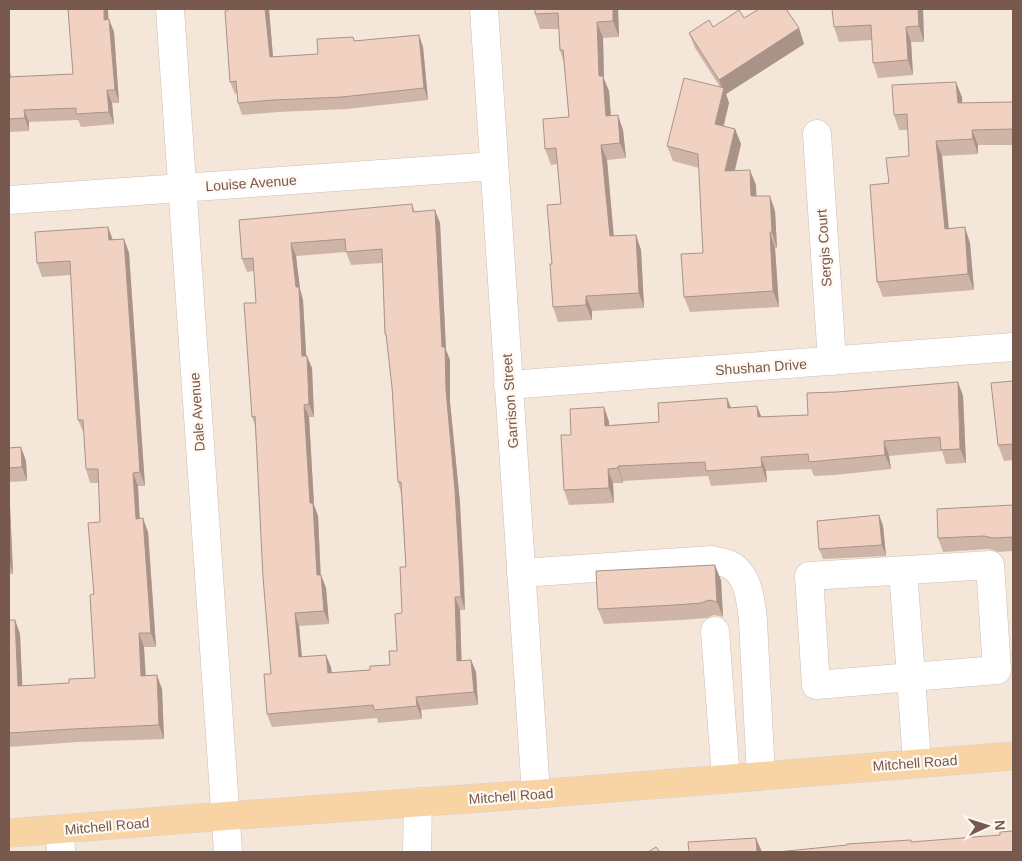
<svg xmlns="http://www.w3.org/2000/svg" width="1022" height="861" font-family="Helvetica,sans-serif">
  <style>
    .residential { fill: #f4e6d9 }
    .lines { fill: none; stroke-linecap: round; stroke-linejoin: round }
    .minor-casing { stroke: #d1beb2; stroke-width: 29 }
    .major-casing { stroke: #d9d1cd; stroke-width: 29 }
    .minor { stroke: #fff; stroke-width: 28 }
    .major { stroke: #f8d4a5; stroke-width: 28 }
    .wall { fill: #cfb5a7; fill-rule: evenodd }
    .shaded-wall { fill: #a99388 }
    .building { fill: #f1d2c2; stroke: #a99388; fill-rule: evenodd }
    .labels { text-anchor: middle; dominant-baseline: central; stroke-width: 4.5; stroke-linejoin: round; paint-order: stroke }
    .street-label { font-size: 14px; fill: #775a4d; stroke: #fff8f1 }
  </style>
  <rect width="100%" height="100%" fill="#fcf4ea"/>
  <rect class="residential" x="9" y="9" width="1004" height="843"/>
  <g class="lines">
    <g class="minor-casing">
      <g id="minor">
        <path d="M 170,9 L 228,852"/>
        <path d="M 484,9 L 536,794"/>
        <path d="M 817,134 L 832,361"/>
        <path d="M 9,200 L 494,166"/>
        <path d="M 508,385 L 1013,347"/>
        <path d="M 903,571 L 911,677 L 997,670 L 990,565 L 809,576 L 816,685 L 911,677 L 917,763"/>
        <path d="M 521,573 L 712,560 C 717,562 724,562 728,564 C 749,573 751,602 753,621 L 761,776"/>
        <path d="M 715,631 L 726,779"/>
        <path d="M 60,830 L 61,852"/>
        <path d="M 417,852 L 418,802"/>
      </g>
    </g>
    <g class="major-casing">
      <path id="major" d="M 9,833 L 226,816 L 536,794 L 1013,756"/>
    </g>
    <use href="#minor" class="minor"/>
    <use href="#major" class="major"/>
  </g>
  <g class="wall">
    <path d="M 68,9 L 108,9 L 108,19 L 114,32 L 119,103 L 112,103 L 114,124 L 81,127 L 78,120 L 29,122 L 29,131 L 9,132 L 9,69 L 11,77 L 73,74 Z"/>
    <path d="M 227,9 L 269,9 L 273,57 L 318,54 L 355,41 L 419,35 L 423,47 L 428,100 L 346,109 L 278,112 L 242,115 L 238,103 L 237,93 L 235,94 L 230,82 Z"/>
    <path d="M 535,9 L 618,9 L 619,37 L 603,38 L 604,79 L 609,91 L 611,116 L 623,130 L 626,158 L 607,160 L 614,236 L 636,235 L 641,250 L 644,308 L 592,311 L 592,320 L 558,322 L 553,307 L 552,264 L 561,204 L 557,164 L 551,165 L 545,149 L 569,117 L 564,63 L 560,50 L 559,29 L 540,29 L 535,14 Z"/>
    <path d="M 923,9 L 924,42 L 911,42 L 913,75 L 878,78 L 873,63 L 872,40 L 839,42 L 834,27 Z"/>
    <path d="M 744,18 L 799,28 L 804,44 L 726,94 L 729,103 L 724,126 L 735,129 L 741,144 L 735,170 L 756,185 L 756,196 L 775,211 L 777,248 L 775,248 L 779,307 L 690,312 L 684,297 L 703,253 L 699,168 L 673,161 L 667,146 L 720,87 L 695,48 L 689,33 Z"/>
    <path d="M 962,97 L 962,103 L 1013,102 L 1013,145 L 978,145 L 978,154 L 942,156 L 949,229 L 970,243 L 974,290 L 883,297 L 877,282 L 889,183 L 909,156 L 908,130 L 899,130 L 894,115 Z"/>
    <path d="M 412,204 L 415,212 L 440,223 L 446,350 L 450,360 L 450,402 L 460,503 L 464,573 L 465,610 L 460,610 L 461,661 L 471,660 L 476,672 L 478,705 L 421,710 L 422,719 L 378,723 L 377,718 L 272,727 L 267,714 L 271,674 L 255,425 L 252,417 L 256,303 L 254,271 L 247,272 L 242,259 ZM 346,252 L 351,265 L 382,263 L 385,334 L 387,340 L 392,387 L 398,482 L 401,493 L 406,567 L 402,613 L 397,651 L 390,665 L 370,670 L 332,673 L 331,667 L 302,657 L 299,626 L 329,624 L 326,588 L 321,575 L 318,516 L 314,505 L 309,417 L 314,417 L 312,368 L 306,356 L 303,300 L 300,289 L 296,256 Z"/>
    <path d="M 108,227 L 113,240 L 124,239 L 129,253 L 145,486 L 138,486 L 140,519 L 148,532 L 156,647 L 144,647 L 146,676 L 162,689 L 164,739 L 77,742 L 9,747 L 9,620 L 15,620 L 20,634 L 22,686 L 69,683 L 95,678 L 94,594 L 100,522 L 99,483 L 90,483 L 86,469 L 84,434 L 78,420 L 71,275 L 42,277 L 37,263 Z"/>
    <path d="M 1013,381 L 1013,460 L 1004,461 L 998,445 Z"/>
    <path d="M 958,382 L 963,396 L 966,463 L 946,464 L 942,451 L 889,456 L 891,469 L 835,475 L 814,476 L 811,469 L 766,471 L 767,482 L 711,486 L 708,476 L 623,481 L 623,483 L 613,483 L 614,503 L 569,505 L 564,490 L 571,435 L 604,407 L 609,422 L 609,425 L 659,422 L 727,398 L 731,408 L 757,406 L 761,417 L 808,415 L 837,392 Z"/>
    <path d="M 21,447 L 26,461 L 27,481 L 9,482 L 13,574 L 9,574 L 9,448 Z"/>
    <path d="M 1013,505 L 1013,551 L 998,552 L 989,549 L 943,552 L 938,538 Z"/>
    <path d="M 879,515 L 883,526 L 886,556 L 823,559 L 819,549 Z"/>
    <path d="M 721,580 L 723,617 L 714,615 L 707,618 L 681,620 L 604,624 L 598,609 Z"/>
  </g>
  <g class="shaded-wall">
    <path d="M 104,9 L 108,9 L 109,32 L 104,20 Z"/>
    <path d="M 265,9 L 269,9 L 274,69 L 270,57 Z"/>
    <path d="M 613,9 L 618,9 L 619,37 L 613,21 Z"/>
    <path d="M 918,9 L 923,9 L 924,42 L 919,26 Z"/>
    <path d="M 109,19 L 114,32 L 119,103 L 115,90 Z"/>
    <path d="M 597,22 L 603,38 L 604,79 L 609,91 L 612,132 L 606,116 L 599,76 Z"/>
    <path d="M 906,27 L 911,42 L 913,75 L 908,60 Z"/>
    <path d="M 799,28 L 804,44 L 726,94 L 729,103 L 720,139 L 715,124 L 723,90 L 719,80 Z"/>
    <path d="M 419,35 L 423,47 L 428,100 L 424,88 Z"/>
    <path d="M 9,69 L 11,76 L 12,90 L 9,82 Z"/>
    <path d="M 956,82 L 962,97 L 963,118 L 958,103 Z"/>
    <path d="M 107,90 L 112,103 L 114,124 L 109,112 Z"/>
    <path d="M 24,110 L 29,122 L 29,131 L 25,118 Z"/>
    <path d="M 618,115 L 623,130 L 626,158 L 620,143 Z"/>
    <path d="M 735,129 L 741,144 L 731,186 L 725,171 Z"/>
    <path d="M 972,130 L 978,145 L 978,154 L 973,139 Z"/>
    <path d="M 936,141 L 942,156 L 950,244 L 945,229 Z"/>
    <path d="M 601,145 L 607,160 L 615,252 L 610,236 Z"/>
    <path d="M 750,170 L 756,185 L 757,212 L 751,196 Z"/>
    <path d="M 770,196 L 775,211 L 777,248 L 772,232 Z"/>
    <path d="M 435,210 L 440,223 L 446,350 L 450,360 L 450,402 L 460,503 L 465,610 L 461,597 L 442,347 Z"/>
    <path d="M 108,227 L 113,241 L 109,240 Z"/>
    <path d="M 965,227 L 970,243 L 974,290 L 968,274 Z"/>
    <path d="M 770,232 L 775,248 L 779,307 L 773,291 Z"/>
    <path d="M 636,235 L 641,250 L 644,308 L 639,293 Z"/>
    <path d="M 124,239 L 129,253 L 145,486 L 140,472 Z"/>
    <path d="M 291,243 L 296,256 L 300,289 L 303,300 L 307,369 L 302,356 Z"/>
    <path d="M 586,296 L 592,311 L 592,320 L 586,305 Z"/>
    <path d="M 307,356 L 312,368 L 314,417 L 309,404 Z"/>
    <path d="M 958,382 L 963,396 L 966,463 L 960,449 Z"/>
    <path d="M 727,398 L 733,413 L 728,408 Z"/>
    <path d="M 304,405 L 309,417 L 314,505 L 318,516 L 321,588 L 317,575 L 310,503 Z"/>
    <path d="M 757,406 L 763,421 L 758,417 Z"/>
    <path d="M 604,407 L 609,422 L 610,440 L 605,426 Z"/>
    <path d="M 884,441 L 889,456 L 891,469 L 885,455 Z"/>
    <path d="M 21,447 L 26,461 L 27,481 L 22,467 Z"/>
    <path d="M 761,457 L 766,471 L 767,482 L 762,467 Z"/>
    <path d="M 618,466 L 623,481 L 623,483 L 618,468 Z"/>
    <path d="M 608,469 L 613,483 L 614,503 L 609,488 Z"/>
    <path d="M 133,473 L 138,486 L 140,533 L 136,519 Z"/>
    <path d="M 9,480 L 9,482 L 13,574 L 9,562 Z"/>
    <path d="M 879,515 L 883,526 L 886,556 L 882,545 Z"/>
    <path d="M 143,518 L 148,532 L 156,647 L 151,633 Z"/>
    <path d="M 715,565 L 721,580 L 723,617 L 717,602 Z"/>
    <path d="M 321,575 L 326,588 L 329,624 L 324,611 Z"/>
    <path d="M 455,597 L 460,610 L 462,674 L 457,661 Z"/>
    <path d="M 295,613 L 299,626 L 303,670 L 299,657 Z"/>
    <path d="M 15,620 L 20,634 L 23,700 L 18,686 Z"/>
    <path d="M 139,633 L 144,647 L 146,690 L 141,676 Z"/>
    <path d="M 326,655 L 331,667 L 332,686 L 328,673 Z"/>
    <path d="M 471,660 L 476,672 L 478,705 L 474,692 Z"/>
    <path d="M 157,675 L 162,689 L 164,739 L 159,725 Z"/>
    <path d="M 416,697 L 421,710 L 422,719 L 417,706 Z"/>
    <path d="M 756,838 L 762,852 L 757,852 Z"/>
  </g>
  <g class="building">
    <path d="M 68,9 L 104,9 L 104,20 L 109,19 L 115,90 L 107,90 L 109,112 L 76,114 L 76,108 L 24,110 L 25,118 L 9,119 L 9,77 L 73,74 Z"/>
    <path d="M 227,9 L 265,9 L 270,57 L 318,54 L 317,39 L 353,37 L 354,41 L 419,35 L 424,88 L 342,97 L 273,100 L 238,103 L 236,81 L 230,82 L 225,11 L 227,11 Z"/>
    <path d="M 535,9 L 613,9 L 613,21 L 597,22 L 599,76 L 603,76 L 606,116 L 618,115 L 620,143 L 601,145 L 610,236 L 636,235 L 639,293 L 586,296 L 586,305 L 553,307 L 550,264 L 552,264 L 547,205 L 561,204 L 556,148 L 545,149 L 543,119 L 569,117 L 563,50 L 560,50 L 558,13 L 535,14 Z"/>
    <path d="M 759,9 L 786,9 L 799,28 L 719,80 L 689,33 L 709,20 L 713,27 L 739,10 L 744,18 Z"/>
    <path d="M 832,9 L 918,9 L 919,26 L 906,27 L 908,60 L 873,63 L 871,25 L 834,27 Z"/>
    <path d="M 684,78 L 724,88 L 715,124 L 735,129 L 725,171 L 750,170 L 751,196 L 770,196 L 772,232 L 770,232 L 773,291 L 684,297 L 681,254 L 703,253 L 698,154 L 667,146 Z"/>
    <path d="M 956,82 L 958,103 L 1013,102 L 1013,129 L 972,130 L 973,139 L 936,141 L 945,229 L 965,227 L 968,274 L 877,282 L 870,185 L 889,183 L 886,158 L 909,156 L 907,114 L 894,115 L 892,85 Z"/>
    <path d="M 412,204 L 413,212 L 435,210 L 442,347 L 445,347 L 446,390 L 455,490 L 459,560 L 461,597 L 455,597 L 457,661 L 471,660 L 474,692 L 416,697 L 417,706 L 374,710 L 373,705 L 267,714 L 264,674 L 271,674 L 263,577 L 255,416 L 252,417 L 244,303 L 256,303 L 253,258 L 242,259 L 239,220 ZM 345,239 L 346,252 L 382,249 L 385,334 L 386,334 L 392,387 L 398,482 L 401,482 L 406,567 L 400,567 L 402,613 L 395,614 L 397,651 L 389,651 L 390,665 L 370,666 L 370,670 L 328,673 L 326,655 L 299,657 L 295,613 L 324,611 L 321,575 L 317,575 L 313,503 L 310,503 L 304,405 L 309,404 L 307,356 L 302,356 L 299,287 L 296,287 L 291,243 Z"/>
    <path d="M 108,227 L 109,240 L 124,239 L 140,472 L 133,473 L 136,519 L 143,518 L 151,633 L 139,633 L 141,676 L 157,675 L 159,725 L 72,729 L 9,733 L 9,620 L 15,620 L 18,686 L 69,683 L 69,679 L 95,678 L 90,595 L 94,594 L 88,523 L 100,522 L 98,469 L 86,469 L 83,420 L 78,420 L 70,261 L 37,263 L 35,232 Z"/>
    <path d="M 1013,381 L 1013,444 L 998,445 L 991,383 Z"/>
    <path d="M 958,382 L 960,449 L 941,450 L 940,437 L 884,441 L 885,455 L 830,460 L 809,462 L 808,454 L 761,457 L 762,467 L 706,471 L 705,462 L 618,466 L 618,468 L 608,469 L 609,488 L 564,490 L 561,435 L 571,435 L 570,409 L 604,407 L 605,426 L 659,422 L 658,403 L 727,398 L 728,408 L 757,406 L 758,417 L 808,415 L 807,393 L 837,392 Z"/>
    <path d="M 21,447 L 22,467 L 9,468 L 9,448 Z"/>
    <path d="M 1013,505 L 1013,537 L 993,538 L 984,536 L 938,538 L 937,509 Z"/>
    <path d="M 879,515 L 882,545 L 819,549 L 817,521 Z"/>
    <path d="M 715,565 L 717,602 L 709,600 L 701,603 L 675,605 L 598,609 L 596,571 Z"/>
    <path d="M 1013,831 L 1013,852 L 777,852 L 847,845 L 847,844 L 911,840 L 911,842 L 1000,835 L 1000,832 Z"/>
    <path d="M 756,838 L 757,852 L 689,852 L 688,842 Z"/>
    <path d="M 656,847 L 660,852 L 648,852 Z"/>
  </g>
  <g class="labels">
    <g class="street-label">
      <text transform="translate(251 183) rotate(-4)">Louise Avenue</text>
      <text transform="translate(824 248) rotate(-94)">Sergis Court</text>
      <text transform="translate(761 367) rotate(-4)">Shushan Drive</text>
      <text transform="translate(510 401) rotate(-94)">Garrison Street</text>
      <text transform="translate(197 412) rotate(-94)">Dale Avenue</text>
      <text transform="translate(915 763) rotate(-4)">Mitchell Road</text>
      <text transform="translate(511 796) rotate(-4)">Mitchell Road</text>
      <text transform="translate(107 826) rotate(-5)">Mitchell Road</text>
    </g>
  </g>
  <rect width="1022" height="861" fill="none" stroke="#775a4d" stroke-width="20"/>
  <g transform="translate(987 826) rotate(86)" stroke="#fff8f1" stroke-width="4" paint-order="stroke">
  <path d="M0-4L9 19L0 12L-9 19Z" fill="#775a4d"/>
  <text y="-8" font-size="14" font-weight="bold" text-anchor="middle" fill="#775a4d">N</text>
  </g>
</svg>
